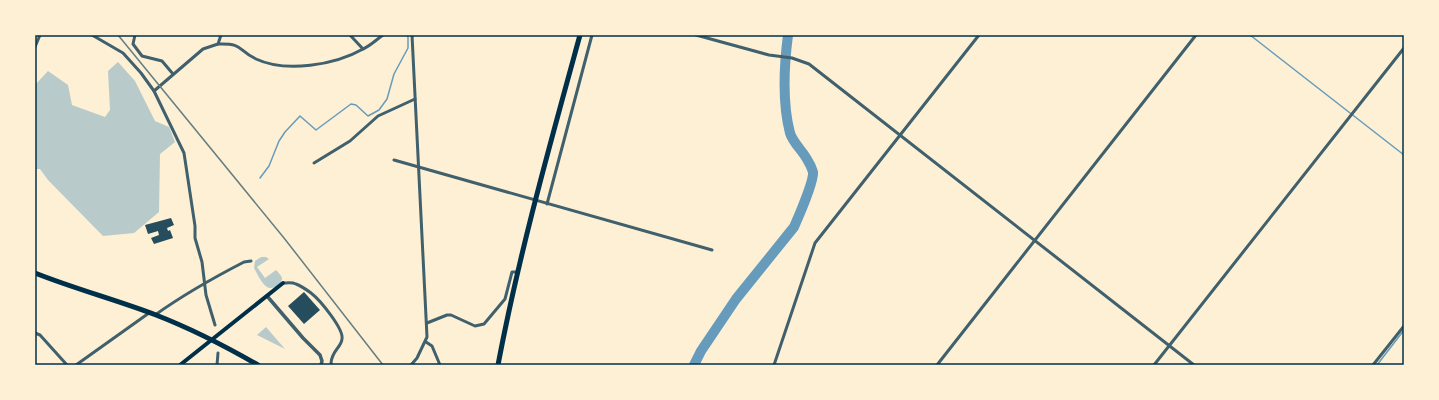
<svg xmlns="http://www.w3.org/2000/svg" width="1439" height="400" font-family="'PT Serif',serif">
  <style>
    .green { fill: #b9caca }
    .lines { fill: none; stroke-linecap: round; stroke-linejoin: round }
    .stream { stroke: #669bbc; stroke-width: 1.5 }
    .river { stroke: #669bbc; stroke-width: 10 }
    .building { fill: #264d5e }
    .minor { stroke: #3f606c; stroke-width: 3 }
    .tertiary { stroke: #3f606c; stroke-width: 3.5 }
    .secondary { stroke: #003049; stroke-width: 4 }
    .trunk { stroke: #003049; stroke-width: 5 }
    .rail { stroke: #657d81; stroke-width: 1.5 }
    .neatline { fill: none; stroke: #003049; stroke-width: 1.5 }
  </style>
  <rect width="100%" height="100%" fill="#fdf0d5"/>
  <g class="green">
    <path d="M 118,62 L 135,81 L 155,121 L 169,127 L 175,142 L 160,154 L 159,212 L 134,233 L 103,236 L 48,180 L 40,169 L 35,169 L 35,85 L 48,71 L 68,85 L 72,105 L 105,117 L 110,110 L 108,71 Z"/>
    <path d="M 261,257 L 266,257 L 269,259 L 257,267 L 265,278 L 276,270 C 278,272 281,275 282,278 C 282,285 272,290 267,287 C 261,283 257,273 254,268 L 255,261 Z"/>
    <path d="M 266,327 L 285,349 L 257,335 Z"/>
  </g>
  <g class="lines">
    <g class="stream">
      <path d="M 1250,35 L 1404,155"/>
      <path d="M 260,178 L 269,166 L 279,141 L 285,132 L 300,116 L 316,130 L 351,104 L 356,105 L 368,116 L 379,110 L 387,99 L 394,74 L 408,48 L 408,37 L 406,35"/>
      <path d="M 1377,365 L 1404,330"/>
    </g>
    <path class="river" d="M 694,365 L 701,351 L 736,299 L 794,227 C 798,218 814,181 813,172 C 812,169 810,164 808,161 C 803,151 793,143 790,133 C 782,102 784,66 788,35"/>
  </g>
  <g class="building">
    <path d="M 171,218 L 174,225 L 167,228 L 168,231 L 170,230 L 173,238 L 154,244 L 151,238 L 159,235 L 158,231 L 148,234 L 145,225 Z"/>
    <path d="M 304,292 L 320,310 L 304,324 L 288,306 Z"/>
  </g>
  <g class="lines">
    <g class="minor">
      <path d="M 92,35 L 123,53 L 141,73 L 154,91 L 184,153 L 195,226 L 195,238 L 202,262 L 206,295 L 215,325"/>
      <path d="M 135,35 L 133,44 L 142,56 L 162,61 L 173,74"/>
      <path d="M 350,35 L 363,49"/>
      <path d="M 696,35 L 769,55 L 792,58 L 809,64 L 1194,365"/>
      <path d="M 218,44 C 244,43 237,50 256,59 C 286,73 335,65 363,49 C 370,46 376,40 383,35"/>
      <path d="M 35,47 L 40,35"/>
      <path d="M 154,91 L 203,49 L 218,44 L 221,35"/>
      <path d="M 394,160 L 712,250"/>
      <path d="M 314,163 L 350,141 L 378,116 L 415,99"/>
      <path d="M 547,204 L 592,35"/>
      <path d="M 283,283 C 287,283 292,282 296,284 C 301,286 307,290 311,293 C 320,300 344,329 342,339 C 341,348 332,350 331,363 L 332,365"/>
      <path d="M 155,315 C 183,295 213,278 244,262 L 251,261"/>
      <path d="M 427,323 L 447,315 L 451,315 L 475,326 L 484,324 L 505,299 L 512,272 L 517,272"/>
      <path d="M 35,333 L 40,335 L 67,365"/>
      <path d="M 426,342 L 432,346 L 440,365"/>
      <path d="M 76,365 L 149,313"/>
      <path d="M 217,365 L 218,353"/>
      <path d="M 411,365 L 417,358 L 427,337 L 412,35"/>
      <path d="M 774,365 L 815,243 L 979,35"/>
      <path d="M 937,365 L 1196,35"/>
      <path d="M 1154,365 L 1404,48"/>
      <path d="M 1373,365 L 1404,326"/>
    </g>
    <path class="tertiary" d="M 267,296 L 303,338 L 320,355 L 322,361 L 321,365"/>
    <path class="secondary" d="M 180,365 L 283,283"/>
    <g class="trunk">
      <path d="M 35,273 C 75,289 117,300 156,315 C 192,329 225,346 258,365"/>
      <path d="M 498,365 C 519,254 550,144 580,35"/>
    </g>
    <path class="rail" d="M 118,35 L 284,238 L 383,365"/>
  </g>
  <rect width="1439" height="400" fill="none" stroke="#fdf0d5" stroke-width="72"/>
  <rect x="36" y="36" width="1367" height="328" class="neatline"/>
</svg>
